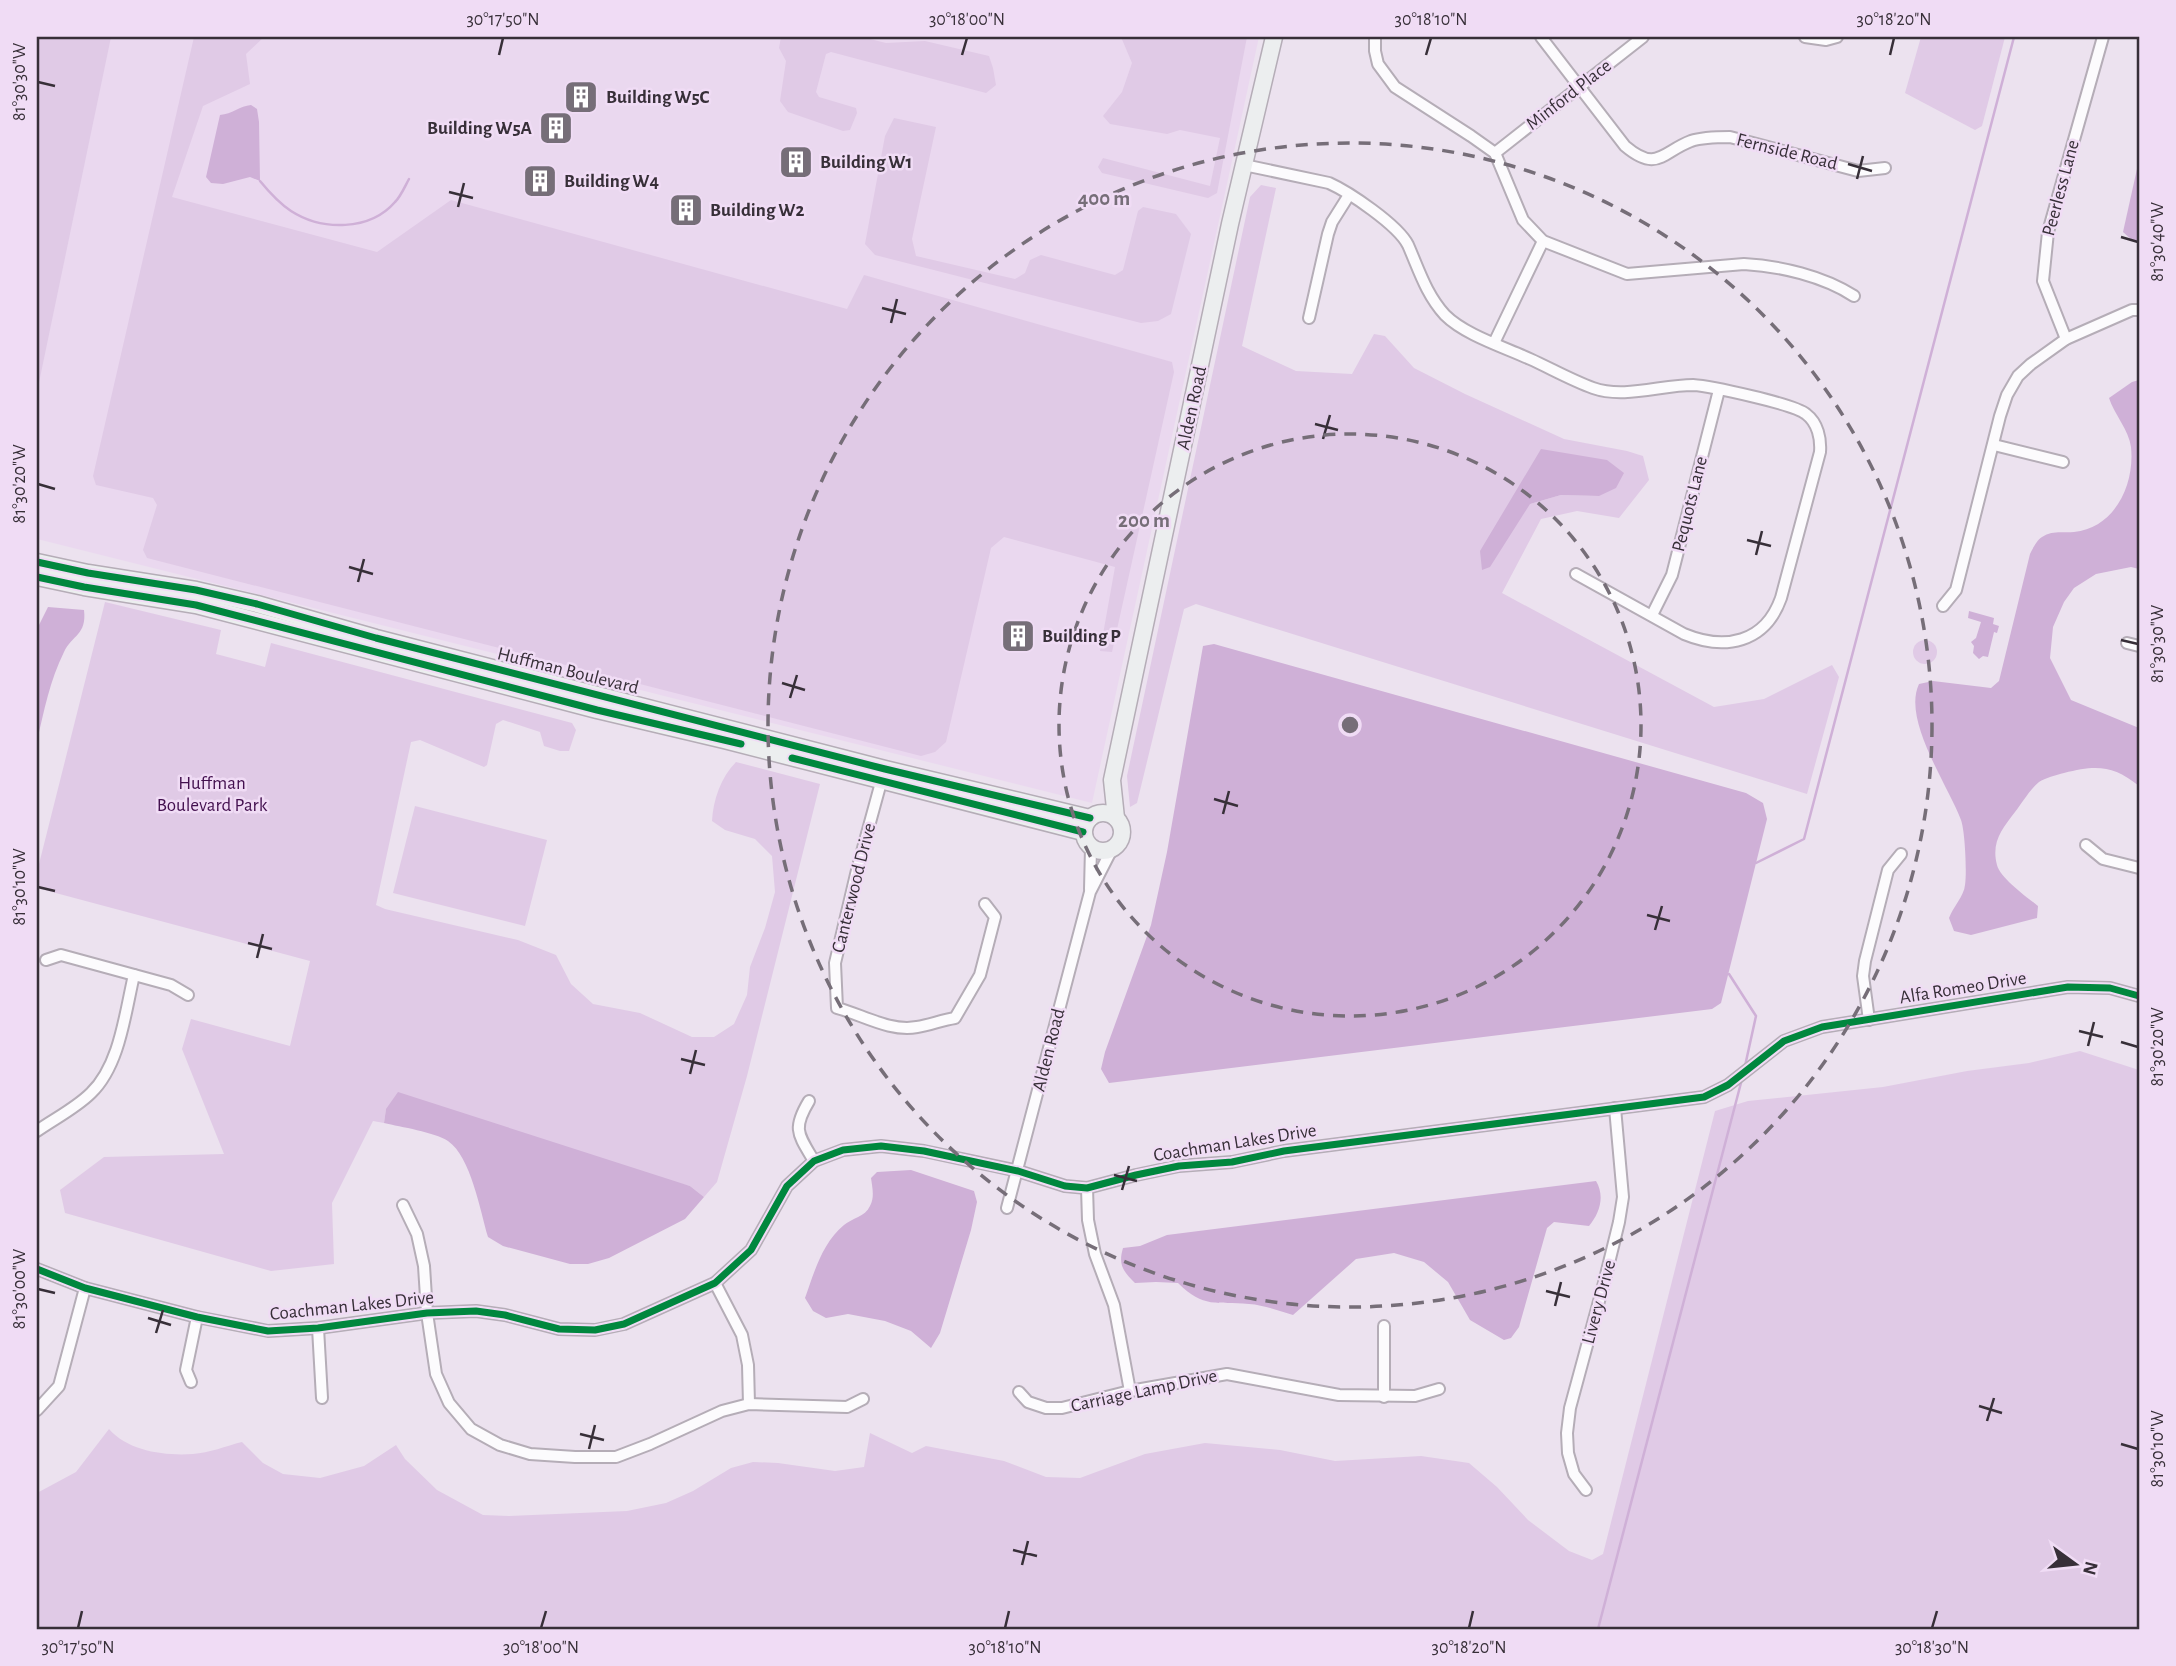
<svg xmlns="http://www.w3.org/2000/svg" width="2176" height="1666" font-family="'Alegreya Sans',sans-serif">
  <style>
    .built { fill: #ead8ef }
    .green { fill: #e0cae6; fill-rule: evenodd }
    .water { fill: #cfb0d7 }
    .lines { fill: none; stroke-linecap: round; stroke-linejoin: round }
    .stream { stroke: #cfb0d7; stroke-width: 2.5 }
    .street-casing { stroke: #b5adb7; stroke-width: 14 }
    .secondary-casing { stroke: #b5adb7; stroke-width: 19 }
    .street { stroke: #fcfbfd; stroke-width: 10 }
    .secondary { stroke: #eceeef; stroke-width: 16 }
    .cycleway-casing { stroke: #f0dcf5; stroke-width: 11 }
    .cycleway { stroke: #00873e; stroke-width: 7 }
    .ticks { fill: none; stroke: #372f38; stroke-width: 2.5 }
    .ring { fill: none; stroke: #766e78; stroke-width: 3.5; stroke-dasharray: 12 9 }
    .labels { text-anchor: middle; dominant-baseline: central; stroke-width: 5; stroke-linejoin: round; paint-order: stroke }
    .street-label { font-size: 19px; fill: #372f38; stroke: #f0dcf5 }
    .poi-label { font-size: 19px; font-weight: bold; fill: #372f38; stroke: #f0dcf5; text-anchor: start }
    .park-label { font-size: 19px; fill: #43104f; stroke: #f0dcf5 }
    .centre { fill: #766e78; stroke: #f0dcf5; stroke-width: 3.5 }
    .ring-label { font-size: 21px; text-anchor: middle; font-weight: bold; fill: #766e78; stroke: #f0dcf5; stroke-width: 5; stroke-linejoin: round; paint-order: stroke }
    .neatline { fill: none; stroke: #372f38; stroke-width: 2.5 }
    .ticks-label { font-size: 18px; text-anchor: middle; fill: #372f38 }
  </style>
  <rect width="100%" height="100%" fill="#ece2ef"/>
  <path class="built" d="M 37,37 L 1259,37 L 1092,803 L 37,539 Z"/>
  <g class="green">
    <path d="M 37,37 L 111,37 L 37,392 Z"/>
    <path d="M 194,37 L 264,37 L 246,54 L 250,84 L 203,106 L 172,197 L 377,252 L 451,200 L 847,309 L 864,275 L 1172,362 L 1174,372 L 1112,652 L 1100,651 L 1115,567 L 1004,537 L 991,548 L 946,742 L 935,752 L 921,756 L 147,558 L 143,550 L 157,505 L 153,498 L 96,485 L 93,476 Z"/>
    <path d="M 781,37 L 862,37 L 886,43 L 925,41 L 989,56 L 993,68 L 996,85 L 986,93 L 831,52 L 826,54 L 816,92 L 819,97 L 856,108 L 857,113 L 850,130 L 843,131 L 788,112 L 780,101 L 786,61 L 779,48 Z"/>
    <path d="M 1121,37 L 1247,37 L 1217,193 L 1208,198 L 1102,173 L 1098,167 L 1103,158 L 1210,186 L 1220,138 L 1180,130 L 1167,134 L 1110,124 L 1103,116 L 1122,92 L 1132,63 Z"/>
    <path d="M 1921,37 L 2005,37 L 1982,126 L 1975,130 L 1905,93 Z"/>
    <path d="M 894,118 L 936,127 L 912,239 L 916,256 L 1015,279 L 1025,273 L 1030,260 L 1041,255 L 1115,275 L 1123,270 L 1138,211 L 1143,207 L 1176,214 L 1191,234 L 1171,314 L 1158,321 L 1141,323 L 875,255 L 865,244 L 885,136 Z"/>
    <path d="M 1261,185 L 1276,188 L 1242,346 L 1296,371 L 1352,374 L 1374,334 L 1385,336 L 1414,368 L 1465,394 L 1564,439 L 1627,451 L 1643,456 L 1649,480 L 1619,518 L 1577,511 L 1541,519 L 1502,593 L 1714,707 L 1764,699 L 1832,665 L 1839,677 L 1807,794 L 1196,604 L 1184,609 L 1137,803 L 1130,807 L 1127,776 L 1250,197 ZM 1607,460 L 1599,496 L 1561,495 L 1530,504 Z"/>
    <path d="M 105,602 L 221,630 L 216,654 L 265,667 L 271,643 L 572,723 L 576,730 L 569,751 L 560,751 L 544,746 L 540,732 L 503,720 L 496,724 L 487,765 L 484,767 L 420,740 L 411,742 L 376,905 L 385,909 L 518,940 L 556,955 L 571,984 L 593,1004 L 640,1013 L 692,1037 L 714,1037 L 734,1024 L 747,995 L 750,967 L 765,928 L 775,892 L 772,856 L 755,839 L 725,830 L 712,821 C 713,800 721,777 736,762 L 820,784 L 747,1076 L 717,1182 L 704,1197 L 690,1186 L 386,1109 L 384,1123 L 373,1121 L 332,1203 L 334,1264 L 271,1271 L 65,1213 L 60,1190 L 104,1157 L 224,1154 L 182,1049 L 191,1019 L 290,1046 L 310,961 L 37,888 L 37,872 Z"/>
    <circle cx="1925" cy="652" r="12"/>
    <path d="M 415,806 L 547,840 L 525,926 L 393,893 Z"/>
    <path d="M 2080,1051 L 2139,1070 L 2139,1629 L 37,1629 L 37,1493 L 76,1472 L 109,1429 C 128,1451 164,1456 193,1454 C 209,1453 226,1446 242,1442 L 263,1463 L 283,1474 L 320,1478 L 364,1466 L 396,1445 L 405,1459 L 437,1490 L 483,1515 L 509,1516 L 627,1511 L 666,1503 L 693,1491 L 731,1468 L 753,1462 L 778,1463 L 835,1471 L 864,1467 L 870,1433 L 912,1453 L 926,1446 L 1004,1461 L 1046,1477 L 1080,1478 L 1145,1454 L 1205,1443 L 1280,1450 L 1335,1461 L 1421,1456 L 1469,1463 L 1497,1487 L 1528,1520 L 1569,1551 L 1592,1560 L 1603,1554 L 1715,1111 L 1748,1101 L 1883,1087 L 1967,1071 L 2029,1063 Z"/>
  </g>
  <g class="water">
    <path d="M 251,105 L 257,109 L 259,122 L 260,181 L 250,177 L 223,184 L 211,183 L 206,177 L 220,115 C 232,114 240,106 251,105 Z"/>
    <path d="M 2139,160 L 2139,241 L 2133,241 L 2123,232 Z"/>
    <path d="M 2139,380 L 2139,569 L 2131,567 L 2096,574 L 2074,588 L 2064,602 L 2053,627 L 2050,658 L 2071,700 L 2139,728 L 2139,786 C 2113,765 2096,765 2064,773 C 2056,775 2045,778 2039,782 C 2030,789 2022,803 2015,812 C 2002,829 1991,842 1997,865 C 2000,878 2028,898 2038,906 L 2037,918 L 1971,935 L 1954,931 L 1949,918 C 1953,907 1964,896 1965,885 C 1967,872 1965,831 1961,820 C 1948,785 1902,720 1919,684 L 1933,681 L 1991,688 L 1999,681 L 2030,554 C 2033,548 2037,540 2042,537 C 2052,530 2062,533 2074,532 C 2115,528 2135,484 2131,447 C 2129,430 2114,414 2109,398 L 2132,382 Z"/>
    <path d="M 1541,449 L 1607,460 L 1624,473 L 1616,488 L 1599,496 L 1561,495 L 1530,504 L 1490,567 L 1482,570 L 1480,551 Z"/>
    <path d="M 48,607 L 84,610 C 87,635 72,635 64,652 C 50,680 44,711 37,741 L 37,629 Z"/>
    <path d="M 1969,611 L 1994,618 L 1993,624 L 1999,626 L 1997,633 L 1994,632 L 1988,657 L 1983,656 L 1979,659 L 1973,653 L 1974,646 L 1971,642 L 1976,638 L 1981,622 L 1968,618 Z"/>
    <path d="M 1214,644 L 1746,793 L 1763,803 L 1767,819 L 1721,1003 L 1712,1009 L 1109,1083 L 1101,1069 L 1105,1052 L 1151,925 L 1167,852 L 1203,646 Z"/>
    <path d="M 398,1092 L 690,1186 L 704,1197 L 685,1219 L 609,1258 L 588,1264 L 570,1264 L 503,1246 L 488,1237 C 480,1210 471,1157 448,1141 C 434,1132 401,1127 384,1123 L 386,1109 Z"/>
    <path d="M 911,1170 L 974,1191 L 977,1202 L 971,1230 L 940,1333 L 931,1348 L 911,1331 L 885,1321 L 848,1314 L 826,1318 L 813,1311 L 805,1298 C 814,1273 822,1243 844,1225 C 852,1218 865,1217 870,1206 C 875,1197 872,1186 871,1178 L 877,1172 Z"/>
    <path d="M 1596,1181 C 1605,1196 1600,1213 1589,1226 L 1554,1222 L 1547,1228 L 1519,1327 L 1511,1338 L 1504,1340 L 1470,1320 L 1448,1282 L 1424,1262 L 1394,1253 L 1356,1259 L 1293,1315 C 1279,1311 1264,1305 1249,1304 C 1216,1301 1204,1309 1178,1283 L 1156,1282 L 1135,1283 C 1123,1271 1118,1265 1123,1248 L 1140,1246 L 1167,1235 Z"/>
  </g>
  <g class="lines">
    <g class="stream">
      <path d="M 260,181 C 269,192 279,203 291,211 C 322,231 370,231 395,202 C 401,196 405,186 409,179"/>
      <path d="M 1756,863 L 1804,839 L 2014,37"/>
      <path d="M 1729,974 L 1756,1016 L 1745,1066"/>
      <path d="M 1598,1629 L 1742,1079"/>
    </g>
    <g class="street-casing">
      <g id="street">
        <path d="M 1375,37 L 1375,51 L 1378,64 L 1395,87 L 1471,136 L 1495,153 L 1523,220 L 1543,241 L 1627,274 L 1744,264 C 1780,266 1823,276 1854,296"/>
        <path d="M 1541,37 L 1625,146 C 1657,173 1662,152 1691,141 C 1703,137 1717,137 1730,137 L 1858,171 L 1885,168"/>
        <path d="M 1805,37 L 1826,40 L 1837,37"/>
        <path d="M 1495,153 L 1643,37"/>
        <path d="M 1244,165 L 1329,183 C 1349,192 1398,225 1408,245 C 1419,270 1426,294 1445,315 C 1465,335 1504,347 1530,359 C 1550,368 1571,380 1593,388 C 1624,399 1661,385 1693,385 C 1710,386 1794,404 1806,414 C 1818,423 1821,439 1820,452 L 1781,598 C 1765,643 1725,651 1684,634 L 1576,574"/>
        <path d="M 1309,318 L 1328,234 L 1332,222 L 1349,195"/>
        <path d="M 2066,339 L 2043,281 L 2048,232 L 2103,37"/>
        <path d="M 1494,343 L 1543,241"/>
        <path d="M 1994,445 L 2063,462"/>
        <path d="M 1943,606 L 1956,590 L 2000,416 L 2007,395 L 2018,376 L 2031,364 L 2066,339 L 2132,310 L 2139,310"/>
        <path d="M 1652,615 L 1672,575 L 1719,390"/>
        <path d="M 2127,643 L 2139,646"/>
        <path d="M 883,775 L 857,870 L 835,963 L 837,1008 C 863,1015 890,1032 917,1027 C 930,1025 942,1020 955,1018 L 980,975 L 995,917 L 985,904"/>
        <path d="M 2086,845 L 2103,859 L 2139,868"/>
        <path d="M 1090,889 L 1091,848"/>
        <path d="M 46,960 L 61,955 L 171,985 L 188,995"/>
        <path d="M 1869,1020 L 1863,976 L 1865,961 L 1888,870 L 1901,854"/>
        <path d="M 809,1101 C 792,1129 798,1134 814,1161"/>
        <path d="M 37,1131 C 54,1119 76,1108 91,1093 C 120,1065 125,1013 134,975"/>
        <path d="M 1087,1188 L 1088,1220 L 1095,1254 L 1114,1305 L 1130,1391"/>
        <path d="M 403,1205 L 417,1234 L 424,1266 L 427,1313 L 436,1374 L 449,1403 L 471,1429 L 500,1445 L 530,1454 L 575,1457 L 616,1457 L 650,1444 L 722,1411 L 749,1404 L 847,1407 L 863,1399"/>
        <path d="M 1007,1208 L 1090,892 L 1112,849"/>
        <path d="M 37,1269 L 85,1288 L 197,1317 L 268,1331 L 318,1328 L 427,1313 L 476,1311 L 505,1315 L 559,1329 L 595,1330 L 624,1324 L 715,1283 L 751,1250 L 787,1186 L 814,1161 L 843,1150 L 881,1146 L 924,1151 L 1018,1171 L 1065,1186 L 1087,1188 L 1136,1175 L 1179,1166 L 1232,1162 L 1284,1151 L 1704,1097 L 1728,1085 L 1784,1041 L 1822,1027 L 2068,987 L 2110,988 L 2139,996"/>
        <path d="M 715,1283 L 742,1335 L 748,1365 L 749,1404"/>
        <path d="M 318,1328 L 322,1398"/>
        <path d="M 191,1382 L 186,1370 L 197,1317"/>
        <path d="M 1019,1392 L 1028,1402 L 1046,1408 L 1062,1408 L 1130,1391 L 1227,1374 L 1339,1395 L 1415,1396 L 1439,1389"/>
        <path d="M 1384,1397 L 1384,1326"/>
        <path d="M 37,1410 L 59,1386 L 85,1288"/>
        <path d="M 1586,1490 L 1574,1474 L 1568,1453 L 1567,1433 L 1570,1408 L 1605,1279 L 1619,1222 L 1623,1197 L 1615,1108"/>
      </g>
    </g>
    <g class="secondary-casing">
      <g id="secondary">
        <path d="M 37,562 L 88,573 L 196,590 L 257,604 L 376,638 L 885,769 L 1090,818"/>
        <path d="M 37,577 L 84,587 L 196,605 L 597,710 L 724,740 L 1083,832"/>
        <circle cx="1103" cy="832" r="19"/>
        <path d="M 1116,818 L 1112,780 L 1230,224 L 1274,37"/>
      </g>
    </g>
    <use href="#street" class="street"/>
    <use href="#secondary" class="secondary"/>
    <g class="cycleway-casing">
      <g id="cycleway">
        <path d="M 37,562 L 88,573 L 196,590 L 257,604 L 376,638 L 885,769 L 1090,818"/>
        <path d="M 37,577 L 84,587 L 196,605 L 597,710 L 741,744"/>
        <path d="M 792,758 L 1083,832"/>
        <path d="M 37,1269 L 85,1288 L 197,1317 L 268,1331 L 318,1328 L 427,1313 L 476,1311 L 505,1315 L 559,1329 L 595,1330 L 624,1324 L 715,1283 L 751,1250 L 787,1186 L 814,1161 L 843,1150 L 881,1146 L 924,1151 L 1018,1171 L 1065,1186 L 1087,1188 L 1136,1175 L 1179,1166 L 1232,1162 L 1284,1151 L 1704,1097 L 1728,1085 L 1784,1041 L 1822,1027 L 2068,987 L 2110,988 L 2139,996"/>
      </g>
    </g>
    <use href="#cycleway" class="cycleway"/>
  </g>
  <path class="ticks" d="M 499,55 L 503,38M 962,55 L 967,38M 1426,55 L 1431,38M 1890,55 L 1894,38M 38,82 L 55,86M 1848,164 L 1872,171M 1857,179 L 1863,156M 449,192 L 473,198M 458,207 L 464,183M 2121,237 L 2138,242M 882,308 L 906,314M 891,323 L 897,299M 1315,424 L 1338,430M 1323,439 L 1330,415M 38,484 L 55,489M 1747,540 L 1771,546M 1756,555 L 1762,531M 349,567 L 373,574M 358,582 L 364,559M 2121,640 L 2138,644M 782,683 L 805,690M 790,698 L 797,675M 1214,799 L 1238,806M 1223,814 L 1229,791M 38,887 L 55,891M 1647,915 L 1670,921M 1655,930 L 1662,906M 248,943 L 272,949M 257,958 L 263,934M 2079,1031 L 2103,1037M 2121,1042 L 2138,1047M 2088,1046 L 2094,1022M 681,1059 L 705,1065M 690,1074 L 696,1050M 1114,1175 L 1137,1181M 1122,1190 L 1129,1166M 38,1289 L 55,1293M 1546,1291 L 1570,1297M 1555,1306 L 1561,1282M 148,1318 L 171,1325M 156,1333 L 163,1310M 1979,1406 L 2002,1413M 1987,1421 L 1994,1398M 580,1434 L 604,1440M 2121,1444 L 2138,1449M 589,1449 L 595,1425M 1013,1550 L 1037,1556M 1022,1565 L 1028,1541M 78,1628 L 82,1611M 541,1628 L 546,1611M 1005,1628 L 1009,1611M 1469,1628 L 1473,1611M 1932,1628 L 1937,1611"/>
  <g class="ring">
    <circle cx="1350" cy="725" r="291"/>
    <circle cx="1350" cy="725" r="582"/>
  </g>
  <defs>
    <g id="building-square" transform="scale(1.75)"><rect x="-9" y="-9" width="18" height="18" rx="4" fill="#766e78" stroke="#f0dcf5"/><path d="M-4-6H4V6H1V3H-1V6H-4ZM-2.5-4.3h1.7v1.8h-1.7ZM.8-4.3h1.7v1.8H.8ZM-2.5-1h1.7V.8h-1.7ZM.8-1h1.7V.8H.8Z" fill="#fff"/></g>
  </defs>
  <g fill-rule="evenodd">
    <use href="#building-square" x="581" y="97"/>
    <use href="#building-square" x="556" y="128"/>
    <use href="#building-square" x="796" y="162"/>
    <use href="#building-square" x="540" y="181"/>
    <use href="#building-square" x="686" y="210"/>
    <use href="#building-square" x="1018" y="636"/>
  </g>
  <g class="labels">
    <g class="street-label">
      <text transform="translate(1569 95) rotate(-38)">Minford Place</text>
      <text transform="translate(1787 152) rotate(14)">Fernside Road</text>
      <text transform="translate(2061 188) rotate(-75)">Peerless Lane</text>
      <text transform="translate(1192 408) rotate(-78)">Alden Road</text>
      <text transform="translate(1690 504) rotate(-76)">Pequots Lane</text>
      <text transform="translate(568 671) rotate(14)">Huffman Boulevard</text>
      <text transform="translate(854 888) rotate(-76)">Canterwood Drive</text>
      <text transform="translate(1963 988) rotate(-9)">Alfa Romeo Drive</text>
      <text transform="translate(1049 1050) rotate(-76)">Alden Road</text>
      <text transform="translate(1235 1143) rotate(-9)">Coachman Lakes Drive</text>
      <text transform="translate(1599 1302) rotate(-75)">Livery Drive</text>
      <text transform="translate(352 1306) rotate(-6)">Coachman Lakes Drive</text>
      <text transform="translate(1144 1391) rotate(-12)">Carriage Lamp Drive</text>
    </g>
    <g class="poi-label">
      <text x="606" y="97">Building W5C</text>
      <text x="532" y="128" text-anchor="end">Building W5A</text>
      <text x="820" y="162">Building W1</text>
      <text x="564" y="181">Building W4</text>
      <text x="710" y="210">Building W2</text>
      <text x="1042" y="636">Building P</text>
    </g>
    <g class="park-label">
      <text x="212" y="783">Huffman<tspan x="212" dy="22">Boulevard Park</tspan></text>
    </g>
  </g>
  <circle cx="1350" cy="725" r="10" class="centre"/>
  <g class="ring-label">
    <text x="1104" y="205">400 m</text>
    <text x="1144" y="527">200 m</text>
  </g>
  <rect width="2176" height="1666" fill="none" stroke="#f0dcf5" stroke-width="77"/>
  <g transform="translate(2075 1564) rotate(105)" stroke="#f0dcf5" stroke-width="5" paint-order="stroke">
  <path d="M0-5L12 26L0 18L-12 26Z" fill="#372f38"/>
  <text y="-10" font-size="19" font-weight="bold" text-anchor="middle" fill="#372f38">N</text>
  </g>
  <rect x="38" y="38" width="2100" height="1590" class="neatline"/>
  <g class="ticks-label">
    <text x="503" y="25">30°17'50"N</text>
    <text x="967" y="25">30°18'00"N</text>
    <text x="1431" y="25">30°18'10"N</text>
    <text x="1894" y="25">30°18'20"N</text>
    <text transform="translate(19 82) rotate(-90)" y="6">81°30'30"W</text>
    <text transform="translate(2157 242) rotate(-90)" y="6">81°30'40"W</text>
    <text transform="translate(19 484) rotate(-90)" y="6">81°30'20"W</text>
    <text transform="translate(2157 644) rotate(-90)" y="6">81°30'30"W</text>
    <text transform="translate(19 887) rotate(-90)" y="6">81°30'10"W</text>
    <text transform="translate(2157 1047) rotate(-90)" y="6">81°30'20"W</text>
    <text transform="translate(19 1289) rotate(-90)" y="6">81°30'00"W</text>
    <text transform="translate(2157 1449) rotate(-90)" y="6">81°30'10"W</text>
    <text x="78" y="1653">30°17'50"N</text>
    <text x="541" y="1653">30°18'00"N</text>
    <text x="1005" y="1653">30°18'10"N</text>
    <text x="1469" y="1653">30°18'20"N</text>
    <text x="1932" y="1653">30°18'30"N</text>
  </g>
</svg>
